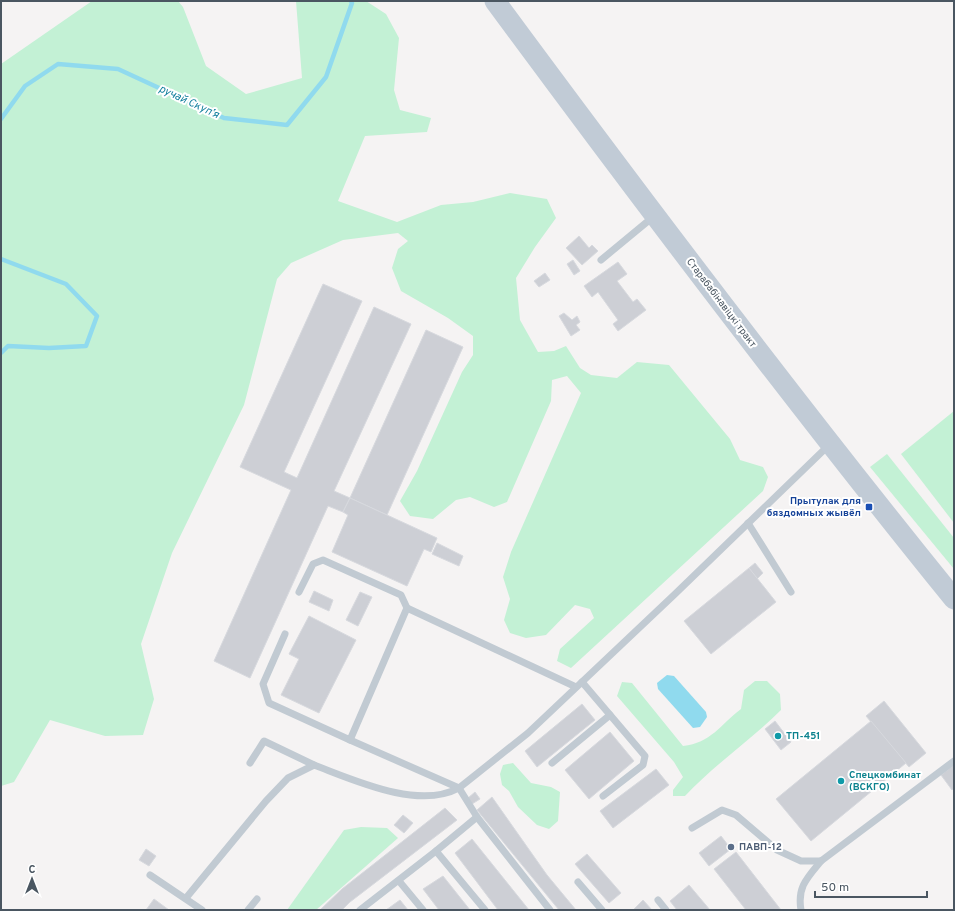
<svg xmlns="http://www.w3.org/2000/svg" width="955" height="911" font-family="Overpass,sans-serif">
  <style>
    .green { fill: #c3f1d5 }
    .water { fill: #90daee }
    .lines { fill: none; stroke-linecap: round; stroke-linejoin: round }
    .stream { stroke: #90daee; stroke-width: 4.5 }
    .building { fill: #cdcfd5; stroke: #d7d9de }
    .lane { stroke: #c1cad2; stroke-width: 7 }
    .secondary { stroke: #c1cbd6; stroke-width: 21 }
    .transit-dot { fill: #1a4fb4; stroke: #fff; stroke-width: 1.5 }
    .culture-dot { fill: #0f9aa8; stroke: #fff; stroke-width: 1.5 }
    .service-dot { fill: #5c6f8a; stroke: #fff; stroke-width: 1.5 }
    .labels { text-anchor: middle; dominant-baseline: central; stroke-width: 4; stroke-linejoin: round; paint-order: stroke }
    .street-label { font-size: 10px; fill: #4a5661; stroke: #fff }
    .transit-label { font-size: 10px; font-weight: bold; fill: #164399; stroke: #fff; text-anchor: end }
    .culture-label { font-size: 10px; font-weight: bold; fill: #0d838f; stroke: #fff; text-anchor: start }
    .service-label { font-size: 10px; font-weight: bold; fill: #4e5e75; stroke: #fff; text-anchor: start }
    .water-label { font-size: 11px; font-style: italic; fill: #0c7c9b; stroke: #fff }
  </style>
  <rect width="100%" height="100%" fill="#f5f3f3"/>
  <g class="green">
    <path d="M 92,1 L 178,1 L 183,7 L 206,66 L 246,94 L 302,78 L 296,1 L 366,1 L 386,14 L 399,38 L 394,90 L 400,110 L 431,118 L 427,132 L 365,136 L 338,201 L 397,222 L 441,205 L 473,202 L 510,193 L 547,199 L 556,218 L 535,247 L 516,278 L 520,320 L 538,352 L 554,351 L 566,346 L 580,368 L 591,375 L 617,378 L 637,362 L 669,365 L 730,439 L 740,460 L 763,467 L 768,477 L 763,491 L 571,668 L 557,661 L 560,649 L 594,618 L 590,609 L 575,605 L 546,635 L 526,638 L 510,633 L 504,620 L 510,599 L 503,577 L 511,552 L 581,393 L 567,376 L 552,380 L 551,401 L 507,502 L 494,507 L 470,497 L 456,500 L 433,519 L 410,516 L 400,501 L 417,471 L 462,372 L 473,355 L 473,336 L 448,318 L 401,291 L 392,268 L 398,249 L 408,241 L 398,233 L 343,240 L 291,263 L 277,279 L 244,405 L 172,553 L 141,644 L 154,699 L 143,735 L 105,736 L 50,720 L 14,782 L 1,786 L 1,64 Z"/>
    <path d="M 954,411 L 954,523 L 901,454 Z"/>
    <path d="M 887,454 L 954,538 L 954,569 L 870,467 Z"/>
    <path d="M 755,681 L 767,681 L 780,694 L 781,710 C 751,740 715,764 685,796 L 673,796 L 673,790 L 683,777 L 674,762 L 617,696 L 622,682 L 632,683 L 683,746 C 711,743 720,725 741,709 L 744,690 Z"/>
    <path d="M 513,763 L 531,783 L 551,787 L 560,792 L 558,821 L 549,829 L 537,825 L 518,807 L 509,791 L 502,785 L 500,774 L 503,765 Z"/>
    <path d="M 361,827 L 387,828 L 398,838 L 316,910 L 287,910 L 344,830 Z"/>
  </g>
  <path class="water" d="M 667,675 L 674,676 L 706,712 L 707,717 L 700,727 L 693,728 L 658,689 L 657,683 Z"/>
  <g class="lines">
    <g class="stream">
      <path d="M 1,119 L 25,86 L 58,64 L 118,69 L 224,118 L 287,125 L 326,77 L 352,3 L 351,1"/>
      <path d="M 1,259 L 66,284 L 97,316 L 86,346 L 49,348 L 8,346 L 1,353"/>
    </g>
  </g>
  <g class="building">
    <path d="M 579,236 L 589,248 L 592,245 L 598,251 L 582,265 L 566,248 Z"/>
    <path d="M 573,260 L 580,271 L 574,275 L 567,264 Z"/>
    <path d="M 618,262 L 627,274 L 617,281 L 633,302 L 637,299 L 646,310 L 618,331 L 613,324 L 618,320 L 598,292 L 592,297 L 584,286 Z"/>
    <path d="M 545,273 L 550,280 L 539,287 L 534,281 Z"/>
    <path d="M 323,284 L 362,301 L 284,472 L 297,478 L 374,307 L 411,324 L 334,491 L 350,498 L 343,512 L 328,506 L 250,678 L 214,661 L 291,490 L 240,467 Z"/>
    <path d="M 564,313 L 572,320 L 577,316 L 580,322 L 576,325 L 580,330 L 571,336 L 559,316 Z"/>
    <path d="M 426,330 L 463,347 L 387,515 L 350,498 Z"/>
    <path d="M 350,498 L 437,538 L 431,552 L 424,549 L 407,586 L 332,552 L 348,515 L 343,512 Z"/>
    <path d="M 437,543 L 463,556 L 459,566 L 432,554 Z"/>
    <path d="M 755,563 L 763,573 L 757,579 L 749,568 Z"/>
    <path d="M 749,568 L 776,602 L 711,654 L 684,621 Z"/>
    <path d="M 314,591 L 333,600 L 329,611 L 309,602 Z"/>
    <path d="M 360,592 L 372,597 L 358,626 L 346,620 Z"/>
    <path d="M 309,616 L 356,640 L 319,713 L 281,695 L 299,659 L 289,654 Z"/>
    <path d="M 884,701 L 926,753 L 909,767 L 866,716 Z"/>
    <path d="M 582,704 L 595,720 L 537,767 L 525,751 Z"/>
    <path d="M 775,721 L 791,742 L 781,750 L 765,729 Z"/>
    <path d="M 871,721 L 906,763 L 811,841 L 776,799 Z"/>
    <path d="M 610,732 L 634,761 L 589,799 L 565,770 Z"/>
    <path d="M 954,765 L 954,788 L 952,790 L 941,775 Z"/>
    <path d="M 656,769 L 669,785 L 613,828 L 600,811 Z"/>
    <path d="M 475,792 L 480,799 L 472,804 L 468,798 Z"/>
    <path d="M 492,797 L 547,875 L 576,910 L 559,910 L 477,810 Z"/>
    <path d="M 445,808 L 457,820 L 350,902 L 342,910 L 320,910 L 342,889 Z"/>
    <path d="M 403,815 L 413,823 L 404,833 L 394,825 Z"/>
    <path d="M 721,836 L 731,849 L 709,866 L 699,853 Z"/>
    <path d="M 472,839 L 529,910 L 498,910 L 455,853 Z"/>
    <path d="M 146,849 L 156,856 L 149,866 L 139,860 Z"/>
    <path d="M 736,852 L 781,910 L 746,910 L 714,869 Z"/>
    <path d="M 587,854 L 621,893 L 609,903 L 575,864 Z"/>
    <path d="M 443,876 L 470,910 L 439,910 L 423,889 Z"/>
    <path d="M 689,885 L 710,910 L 677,910 L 670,901 Z"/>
    <path d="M 154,899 L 169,910 L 146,910 Z"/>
    <path d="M 400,900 L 408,910 L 386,910 Z"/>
    <path d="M 643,900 L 652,910 L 633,910 Z"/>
  </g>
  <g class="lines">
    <g class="lane">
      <path d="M 601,260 L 653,217"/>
      <path d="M 748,523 L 791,592"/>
      <path d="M 407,608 L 576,687"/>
      <path d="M 285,634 L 263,684 L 269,703 L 350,740 L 407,608 L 401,595 L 323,560 L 313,564 L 299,592"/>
      <path d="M 582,682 L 645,756 L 643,765 L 603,796"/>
      <path d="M 350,740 L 459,788 L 477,817 L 550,910"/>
      <path d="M 250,763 L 264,741 L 314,765"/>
      <path d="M 552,763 L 610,715"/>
      <path d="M 692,828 L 722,810 L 736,815 L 777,850 L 801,861 L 821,861 L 954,761"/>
      <path d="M 436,851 L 485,910"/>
      <path d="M 150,875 L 202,910"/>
      <path d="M 399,881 L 423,910"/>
      <path d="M 578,882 L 602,910"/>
      <path d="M 186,898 L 266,801 L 288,778 L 314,765 C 354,780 418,810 459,788 L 528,733 L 675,594 L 829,445"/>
      <path d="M 658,900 L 666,910"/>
      <path d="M 248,910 L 257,899"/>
      <path d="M 360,910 L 436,851 L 477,817"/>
      <path d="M 801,910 C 797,887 807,878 821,861"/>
    </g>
    <path class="secondary" d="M 495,1 C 644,203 796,404 954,599"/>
  </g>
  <rect class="transit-dot" x="865" y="503" width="8" height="8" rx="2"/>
  <g class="culture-dot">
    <circle cx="778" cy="736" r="4"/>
    <circle cx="841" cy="781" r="4"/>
  </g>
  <circle class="service-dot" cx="731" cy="847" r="4"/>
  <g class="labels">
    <g class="street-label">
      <text transform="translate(721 303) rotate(53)">Старабабінавіцкі тракт</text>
    </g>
    <g class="transit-label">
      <text x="861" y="501">Прытулак для<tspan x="861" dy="12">бяздомных жывёл</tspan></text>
    </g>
    <g class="culture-label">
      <text x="786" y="736">ТП-451</text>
      <text x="849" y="775">Спецкомбинат<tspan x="849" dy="12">(ВСКГО)</tspan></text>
    </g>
    <g class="service-label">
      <text x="739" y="847">ПАВП-12</text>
    </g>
    <g class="water-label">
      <text transform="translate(189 102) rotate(25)">ручай Скупʼя</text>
    </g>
  </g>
  <rect width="955" height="911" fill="none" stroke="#4a5661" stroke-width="4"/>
  <g transform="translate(32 879)" stroke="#ffffff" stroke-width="3" paint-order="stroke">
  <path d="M0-3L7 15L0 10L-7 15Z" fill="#4a5661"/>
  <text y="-6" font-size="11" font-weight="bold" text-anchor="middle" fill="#4a5661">С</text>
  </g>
  <path d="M815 891v6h112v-6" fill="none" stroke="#4a5661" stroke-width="2"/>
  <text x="821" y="891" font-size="12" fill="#4a5661" stroke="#ffffff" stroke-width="3" paint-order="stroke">50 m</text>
</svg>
